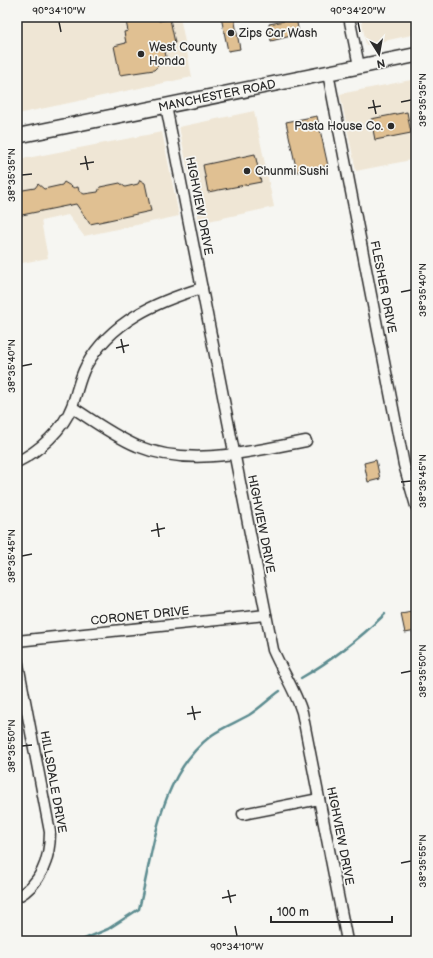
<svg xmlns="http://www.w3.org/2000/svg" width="433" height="958" font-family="'Balsamiq Sans',sans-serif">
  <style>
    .built { fill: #efe6d5 }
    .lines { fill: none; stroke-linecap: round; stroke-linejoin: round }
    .stream { stroke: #5c8c90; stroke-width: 2.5 }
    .building { fill: #e0c092; stroke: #2b2b2b }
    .minor-casing { stroke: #2b2b2b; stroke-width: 13 }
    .highway-casing { stroke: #2b2b2b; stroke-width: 17 }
    .minor { stroke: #f6f6f2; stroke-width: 10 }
    .highway { stroke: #f6f6f2; stroke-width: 14 }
    .ticks { fill: none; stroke: #2b2b2b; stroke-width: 1.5 }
    .poi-dot { fill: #2b2b2b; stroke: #f6f6f2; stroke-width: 1.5 }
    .labels { text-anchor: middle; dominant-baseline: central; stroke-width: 3.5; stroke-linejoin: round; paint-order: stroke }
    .poi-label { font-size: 12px; fill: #2b2b2b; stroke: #f6f6f2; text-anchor: start }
    .street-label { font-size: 12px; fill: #2b2b2b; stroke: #f6f6f2 }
    .neatline { fill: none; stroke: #2b2b2b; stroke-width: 1.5 }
    .ticks-label { font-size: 10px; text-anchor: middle; fill: #2b2b2b }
  </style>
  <rect width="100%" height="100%" fill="#f6f6f2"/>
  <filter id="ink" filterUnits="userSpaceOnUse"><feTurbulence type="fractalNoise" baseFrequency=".025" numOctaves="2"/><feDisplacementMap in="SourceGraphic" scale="8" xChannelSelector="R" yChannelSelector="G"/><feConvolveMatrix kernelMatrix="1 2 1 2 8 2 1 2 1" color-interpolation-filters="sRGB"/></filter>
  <g filter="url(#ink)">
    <g class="built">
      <path d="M 17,17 L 180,17 L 192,77 L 17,114 Z"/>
      <path d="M 361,17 L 416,17 L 416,34 L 366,45 Z"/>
      <path d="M 416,79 L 416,159 L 356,171 L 340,94 Z"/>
      <path d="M 254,111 L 274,207 L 199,223 L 179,127 Z"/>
      <path d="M 162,132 L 179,216 L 84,236 L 68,215 L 41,221 L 48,258 L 17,264 L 17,160 Z"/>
    </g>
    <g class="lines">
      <g class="stream">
        <path d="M 301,678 C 329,662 361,637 385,614"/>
        <path d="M 80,941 L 108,929 L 139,909 C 154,849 158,776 212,735 C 223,727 237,722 249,715 C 260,708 270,698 280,691"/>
      </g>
    </g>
    <g class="building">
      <path d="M 125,17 L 144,17 L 145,20 L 158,18 L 159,21 L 170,19 L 175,43 L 164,45 L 167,63 L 159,65 L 154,70 L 120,75 L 114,46 L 126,43 L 124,32 L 128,31 Z"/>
      <path d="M 221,17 L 234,17 L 240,49 L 228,51 Z"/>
      <path d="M 283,17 L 296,17 L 299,34 L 271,41 L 269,24 L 284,21 Z"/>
      <path d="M 407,112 L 411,133 L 375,140 L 371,119 Z"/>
      <path d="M 317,116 L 328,166 L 297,172 L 286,122 Z"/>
      <path d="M 255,154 L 261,182 L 208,192 L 203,165 Z"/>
      <path d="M 140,180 L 145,183 L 151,211 L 90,224 L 76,204 L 17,216 L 17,191 L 35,188 L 38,184 L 44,189 L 62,185 L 64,182 L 74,188 L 78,187 L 79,191 L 84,194 L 98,192 L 100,187 L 120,183 L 125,187 L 138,184 Z"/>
      <path d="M 376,460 L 380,479 L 368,482 L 364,463 Z"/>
      <path d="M 412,612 L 416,631 L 405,633 L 401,614 Z"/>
    </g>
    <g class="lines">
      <g class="minor-casing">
        <g id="minor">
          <path d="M 349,17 L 359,66"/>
          <path d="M 328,73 L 404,465 L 416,506"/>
          <path d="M 166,106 L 273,650 C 282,671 295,690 302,712 L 347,941"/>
          <path d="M 72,407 C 93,421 114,436 137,446 C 191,468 252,451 306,441"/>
          <path d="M 17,462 C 39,451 63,430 72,406 C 77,393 79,379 86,366 C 111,321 156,302 202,288"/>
          <path d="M 17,641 L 266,615"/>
          <path d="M 17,659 L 50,832 C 50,859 41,884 17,897"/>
          <path d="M 243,814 L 319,799"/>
        </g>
      </g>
      <g class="highway-casing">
        <g id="highway">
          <path id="s1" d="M 17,136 L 416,55"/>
        </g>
      </g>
      <use href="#minor" class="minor"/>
      <use href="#highway" class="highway"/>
    </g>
  </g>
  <path class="ticks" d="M 59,22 L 61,32M 358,22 L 360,32M 373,100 L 376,114M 401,102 L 411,100M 368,108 L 381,106M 85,156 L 88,170M 80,164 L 94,162M 22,175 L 32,174M 401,292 L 411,290M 121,339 L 124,353M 116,348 L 129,345M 22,366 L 32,364M 401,482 L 411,481M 157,523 L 159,537M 151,531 L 165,528M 22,556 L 32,554M 401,673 L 411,671M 192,706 L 195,720M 187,714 L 201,712M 22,746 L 32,745M 401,863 L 411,861M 228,890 L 231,903M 222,898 L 236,895M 235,926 L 237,936"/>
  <g class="poi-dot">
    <circle cx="231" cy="33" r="4"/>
    <circle cx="141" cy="54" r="4"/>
    <circle cx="391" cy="126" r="4"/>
    <circle cx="247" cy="171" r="4"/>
  </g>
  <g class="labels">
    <g class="poi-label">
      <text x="239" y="33">Zips Car Wash</text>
      <text x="149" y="47">West County<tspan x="149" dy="14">Honda</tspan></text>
      <text x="383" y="126" text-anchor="end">Pasta House Co.</text>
      <text x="255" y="171">Chunmi Sushi</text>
    </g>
    <g class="street-label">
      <text stroke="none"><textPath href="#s1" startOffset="204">MANCHESTER ROAD</textPath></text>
      <text transform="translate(199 206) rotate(79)">HIGHVIEW DRIVE</text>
      <text transform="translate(383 287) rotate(79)">FLESHER DRIVE</text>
      <text transform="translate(261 524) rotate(79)">HIGHVIEW DRIVE</text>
      <text transform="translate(140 616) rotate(-6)">CORONET DRIVE</text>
      <text transform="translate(53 782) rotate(80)">HILLSDALE DRIVE</text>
      <text transform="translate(340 836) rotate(79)">HIGHVIEW DRIVE</text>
    </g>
  </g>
  <rect width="433" height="958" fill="none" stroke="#f6f6f2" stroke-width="44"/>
  <g transform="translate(379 54) rotate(169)" stroke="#f6f6f2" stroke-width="3" paint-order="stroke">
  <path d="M0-3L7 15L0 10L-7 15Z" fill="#2b2b2b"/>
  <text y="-6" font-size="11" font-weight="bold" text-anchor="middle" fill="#2b2b2b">N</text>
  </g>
  <path d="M271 916v6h121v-6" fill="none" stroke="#2b2b2b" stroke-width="2"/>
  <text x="277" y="916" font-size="12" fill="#2b2b2b" stroke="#f6f6f2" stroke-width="3" paint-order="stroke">100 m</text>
  <rect x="22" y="22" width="389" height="914" class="neatline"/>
  <g class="ticks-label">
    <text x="59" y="14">90°34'10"W</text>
    <text x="358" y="14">90°34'20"W</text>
    <text transform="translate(422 100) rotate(-90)" y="4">38°35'35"N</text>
    <text transform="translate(11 175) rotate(-90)" y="4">38°35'35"N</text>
    <text transform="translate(422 290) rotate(-90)" y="4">38°35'40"N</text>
    <text transform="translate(11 366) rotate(-90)" y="4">38°35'40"N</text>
    <text transform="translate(422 481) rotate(-90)" y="4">38°35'45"N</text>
    <text transform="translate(11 556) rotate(-90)" y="4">38°35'45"N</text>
    <text transform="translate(422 671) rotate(-90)" y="4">38°35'50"N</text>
    <text transform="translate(11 746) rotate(-90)" y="4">38°35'50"N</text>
    <text transform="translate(422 861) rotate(-90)" y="4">38°35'55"N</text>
    <text x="237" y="950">90°34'10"W</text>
  </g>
</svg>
